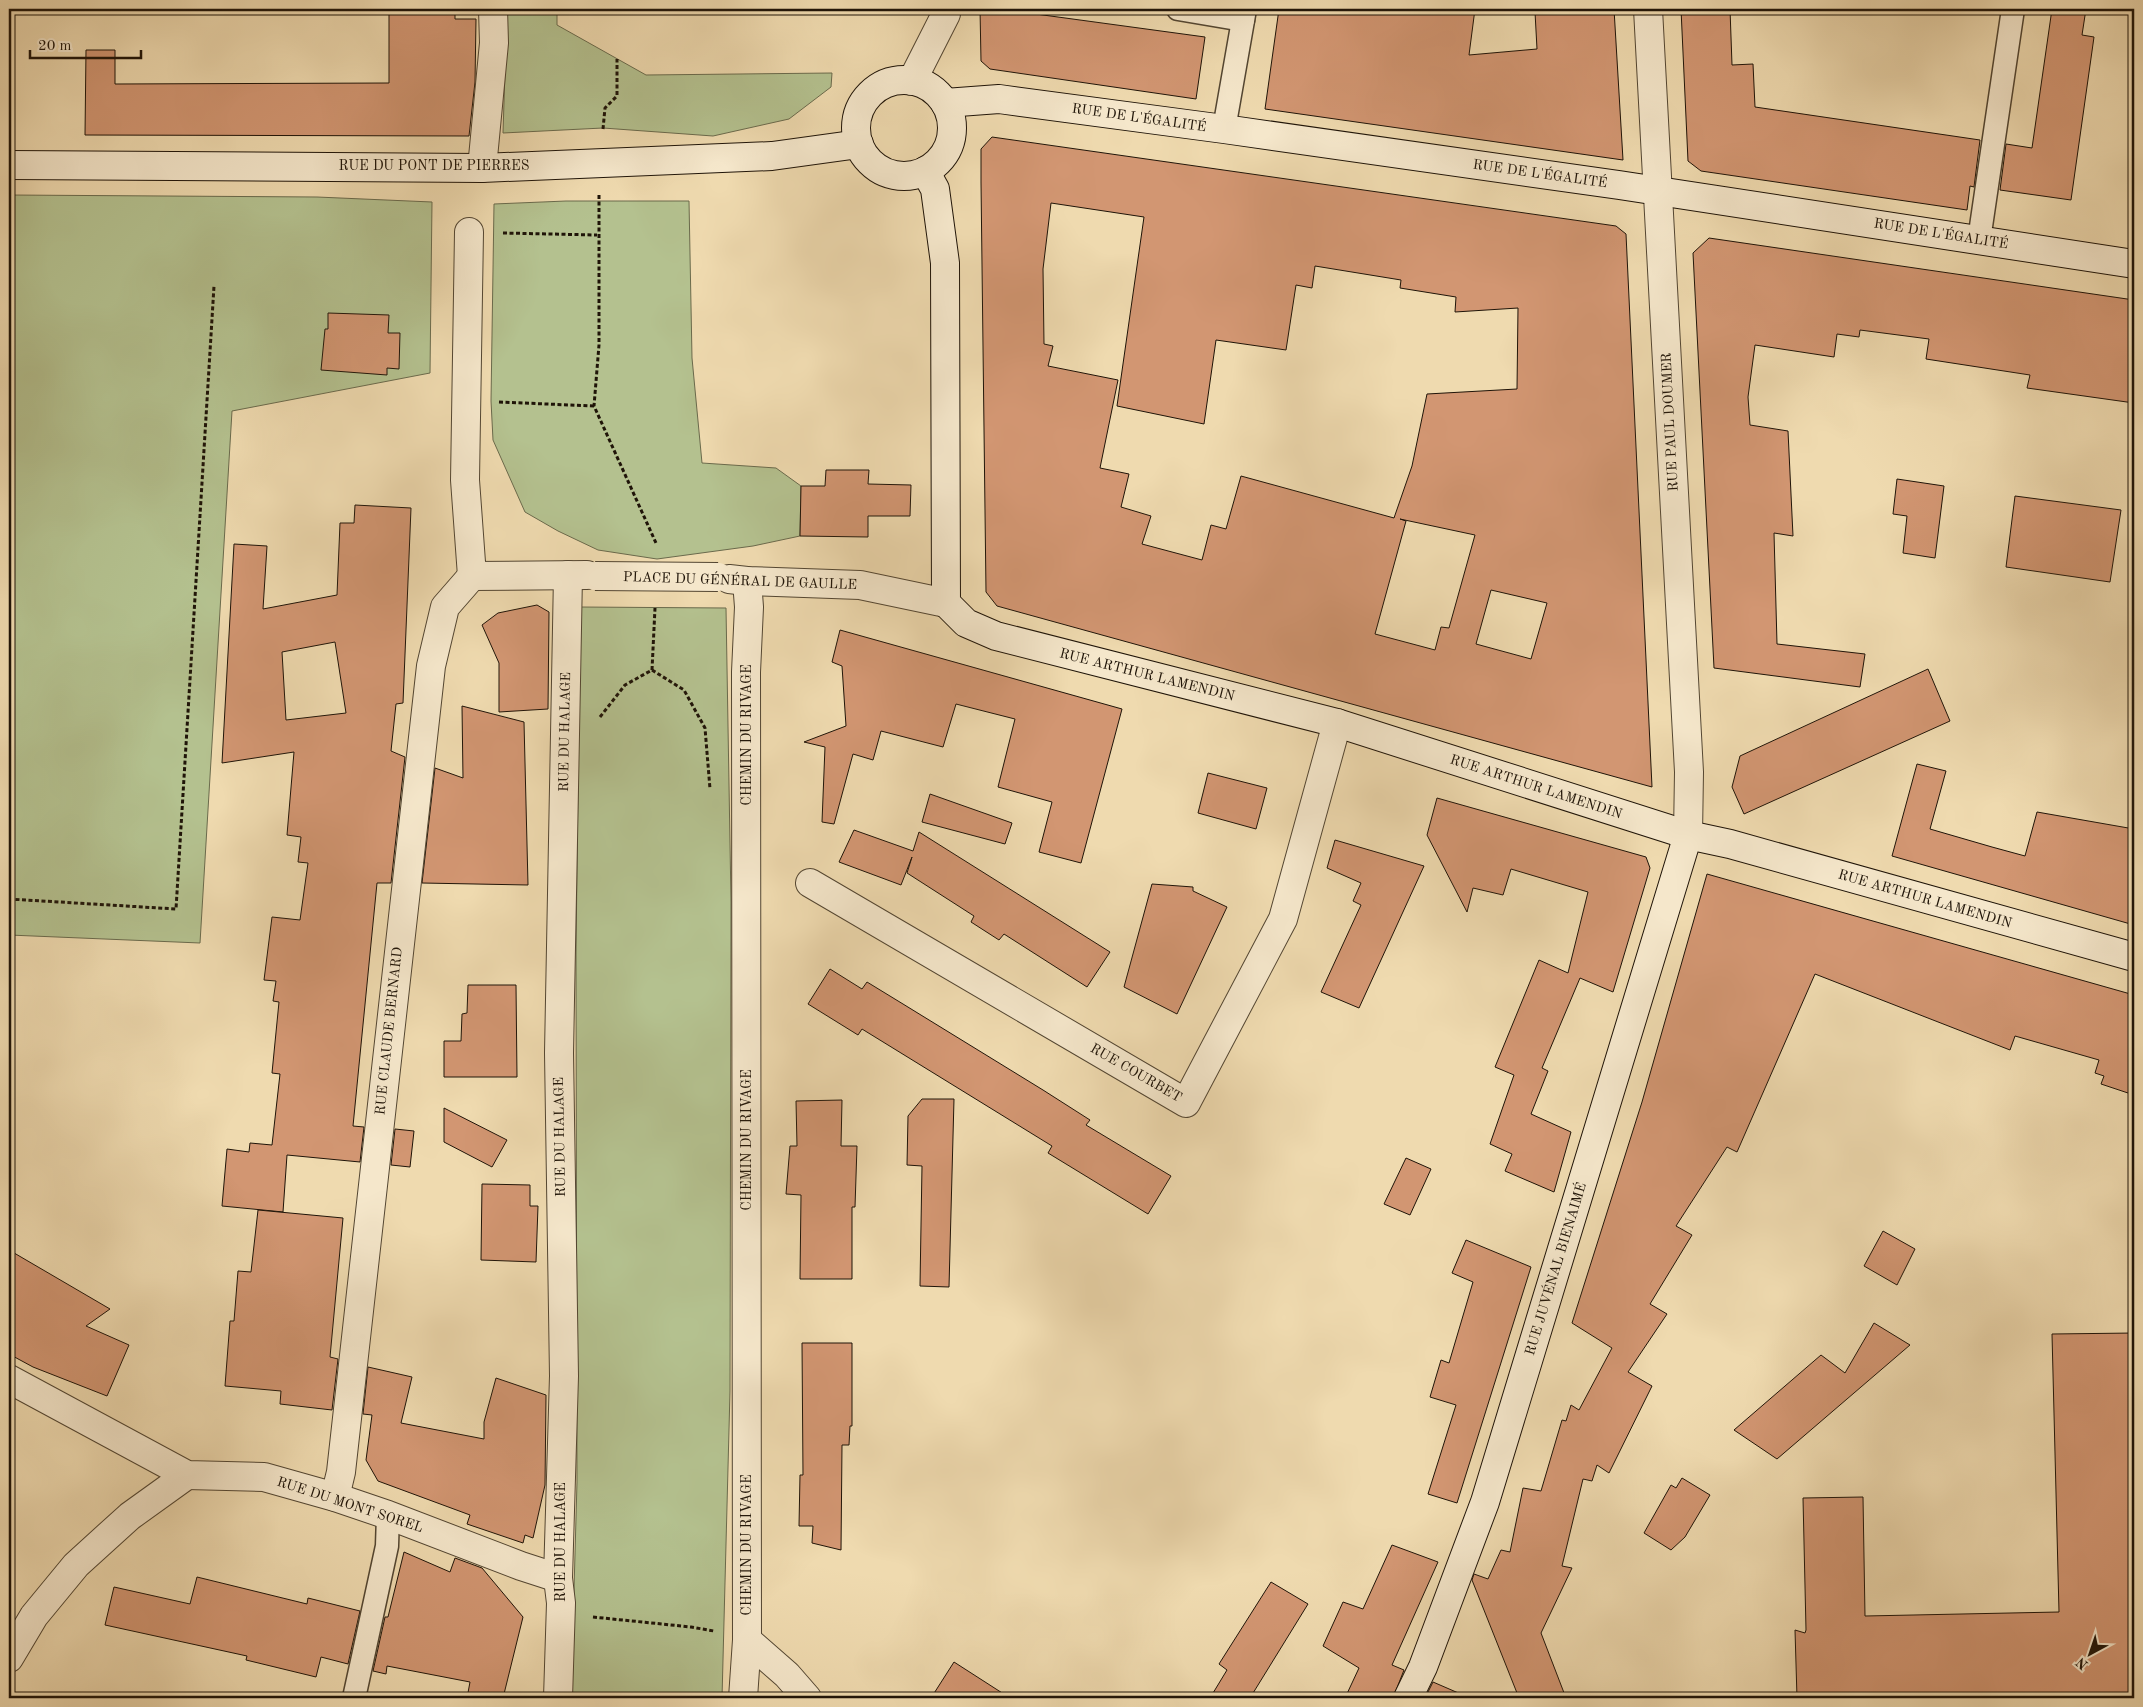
<svg xmlns="http://www.w3.org/2000/svg" width="2143" height="1707" font-family="'Old Standard TT',serif">
  <style>
    .green { fill: #b4c18f; stroke: #6a6a4c }
    .building { fill: #d29672; stroke: #1f1408; fill-rule: evenodd }
    .lines { fill: none; stroke-linecap: round; stroke-linejoin: round }
    .lane-casing { stroke: #534632; stroke-width: 25 }
    .street-casing { stroke: #534632; stroke-width: 30 }
    .secondary-casing { stroke: #1f1408; stroke-width: 30 }
    .path { stroke: #1f1408; stroke-width: 3; stroke-dasharray: 4 2.5; stroke-linecap: butt }
    .lane { stroke: #f5e7cb; stroke-width: 22 }
    .street { stroke: #f5e7cb; stroke-width: 28 }
    .secondary { stroke: #f5e7cb; stroke-width: 28 }
    .street-bridge-casing { stroke: #534632; stroke-width: 30; stroke-linecap: butt }
    .street-bridge { stroke: #f5e7cb; stroke-width: 28 }
    .labels { text-anchor: middle; dominant-baseline: central; stroke-width: 4; stroke-linejoin: round; paint-order: stroke }
    .street-label { font-size: 14px; fill: #1f1408; stroke: #f5e7cb }
  </style>
  <rect width="100%" height="100%" fill="#efdaaf"/>
  <filter id="stains"><feTurbulence type="fractalNoise" baseFrequency=".004" numOctaves="4"/><feColorMatrix values="0 0 0 0 .2 0 0 0 0 .09 0 0 0 0 .02 0 0 0 .5 -.17"/></filter>
  <radialGradient id="worn" r=".72"><stop offset=".6" stop-color="#630" stop-opacity="0"/><stop offset="1" stop-color="#630" stop-opacity=".3"/></radialGradient>
  <g class="green">
    <path d="M 507,9 L 557,9 L 557,25 L 646,75 L 832,73 L 831,87 L 789,119 L 713,136 L 603,128 L 503,133 Z"/>
    <path d="M 9,195 L 317,197 L 432,202 L 430,373 L 232,411 L 200,943 L 9,935 Z"/>
    <path d="M 566,201 L 689,201 L 692,358 L 702,463 L 776,468 L 801,486 L 800,536 L 753,546 L 657,559 L 598,550 L 558,531 L 525,512 L 493,440 L 491,401 L 494,204 Z"/>
    <path d="M 580,607 L 726,608 L 731,902 L 730,1391 L 722,1698 L 571,1698 L 577,1482 L 576,954 Z"/>
  </g>
  <g class="building">
    <path d="M 389,9 L 455,9 L 455,19 L 476,19 L 475,82 L 469,136 L 85,135 L 86,50 L 115,50 L 115,84 L 389,83 Z"/>
    <path d="M 980,9 L 999,9 L 1205,37 L 1196,99 L 990,69 L 981,61 Z"/>
    <path d="M 1279,9 L 1475,9 L 1469,55 L 1537,49 L 1535,12 L 1552,11 L 1552,9 L 1614,9 L 1623,160 L 1265,109 Z"/>
    <path d="M 1681,9 L 1730,9 L 1732,65 L 1753,64 L 1755,107 L 1980,140 L 1974,187 L 1970,186 L 1967,210 L 1701,171 L 1688,161 Z"/>
    <path d="M 2052,9 L 2086,9 L 2082,35 L 2094,37 L 2071,200 L 2000,190 L 2006,144 L 2032,148 Z"/>
    <path d="M 992,137 L 1616,226 L 1626,234 L 1652,787 L 997,606 L 986,592 L 981,182 L 981,149 ZM 1051,203 L 1144,217 L 1117,406 L 1204,424 L 1216,340 L 1286,350 L 1296,285 L 1312,288 L 1315,266 L 1401,280 L 1400,288 L 1456,297 L 1455,312 L 1518,308 L 1517,389 L 1427,394 L 1412,466 L 1394,518 L 1241,476 L 1226,529 L 1211,525 L 1202,560 L 1142,544 L 1151,516 L 1121,507 L 1129,474 L 1100,468 L 1118,380 L 1048,366 L 1053,346 L 1044,344 L 1043,269 ZM 1400,519 L 1475,535 L 1449,628 L 1441,627 L 1435,650 L 1375,634 L 1406,521 ZM 1491,590 L 1547,603 L 1531,659 L 1476,644 Z"/>
    <path d="M 1709,238 L 2134,300 L 2134,403 L 2027,388 L 2030,375 L 1926,359 L 1929,339 L 1860,330 L 1859,337 L 1837,334 L 1834,357 L 1755,345 L 1748,397 L 1750,425 L 1788,431 L 1793,536 L 1774,533 L 1777,644 L 1865,654 L 1860,687 L 1714,668 L 1693,253 Z"/>
    <path d="M 328,313 L 389,315 L 388,333 L 400,333 L 399,369 L 387,368 L 387,375 L 321,370 L 325,329 L 328,329 Z"/>
    <path d="M 826,470 L 869,470 L 868,484 L 911,485 L 910,516 L 868,516 L 868,537 L 800,536 L 801,486 L 825,486 Z"/>
    <path d="M 1897,479 L 1944,486 L 1935,558 L 1903,553 L 1907,516 L 1893,514 Z"/>
    <path d="M 2015,496 L 2121,510 L 2110,582 L 2006,567 Z"/>
    <path d="M 355,505 L 411,508 L 403,703 L 396,704 L 391,751 L 405,757 L 391,883 L 377,883 L 353,1126 L 364,1127 L 360,1162 L 287,1155 L 283,1212 L 222,1206 L 227,1149 L 249,1152 L 250,1143 L 272,1145 L 280,1074 L 272,1073 L 279,1002 L 273,1001 L 276,981 L 264,980 L 272,917 L 300,920 L 308,863 L 298,862 L 301,837 L 287,835 L 294,752 L 222,763 L 234,544 L 267,546 L 263,609 L 337,595 L 340,523 L 354,523 ZM 335,642 L 346,713 L 286,720 L 282,652 Z"/>
    <path d="M 537,605 L 549,612 L 548,709 L 499,712 L 499,663 L 482,625 L 498,613 Z"/>
    <path d="M 840,630 L 1122,709 L 1081,863 L 1039,852 L 1052,802 L 998,787 L 1015,719 L 956,704 L 943,747 L 881,731 L 873,760 L 853,754 L 834,824 L 822,822 L 825,747 L 804,742 L 846,726 L 842,666 L 832,662 Z"/>
    <path d="M 1928,669 L 1950,721 L 1744,814 L 1732,787 L 1740,756 Z"/>
    <path d="M 462,706 L 524,722 L 528,885 L 422,883 L 435,768 L 463,778 Z"/>
    <path d="M 1917,764 L 1946,771 L 1930,829 L 1992,847 L 2025,856 L 2037,812 L 2134,829 L 2134,925 L 1892,856 Z"/>
    <path d="M 1208,773 L 1267,788 L 1256,829 L 1198,813 Z"/>
    <path d="M 930,794 L 1012,823 L 1005,844 L 922,822 Z"/>
    <path d="M 1437,798 L 1646,857 L 1650,868 L 1613,992 L 1580,978 L 1542,1068 L 1548,1071 L 1531,1114 L 1571,1132 L 1554,1192 L 1505,1171 L 1512,1154 L 1490,1144 L 1514,1075 L 1495,1067 L 1539,960 L 1568,973 L 1588,892 L 1511,869 L 1503,895 L 1473,888 L 1467,912 L 1427,835 Z"/>
    <path d="M 854,830 L 913,851 L 919,832 L 1110,952 L 1087,987 L 1004,934 L 999,940 L 971,922 L 974,916 L 907,873 L 912,857 L 901,885 L 839,862 Z"/>
    <path d="M 1335,840 L 1424,866 L 1359,1008 L 1321,992 L 1361,905 L 1353,901 L 1361,883 L 1327,868 Z"/>
    <path d="M 1707,874 L 2134,995 L 2134,1095 L 2101,1084 L 2104,1076 L 2095,1073 L 2099,1060 L 2015,1036 L 2010,1050 L 1815,974 L 1737,1152 L 1727,1147 L 1676,1226 L 1692,1235 L 1650,1304 L 1667,1314 L 1628,1372 L 1652,1386 L 1609,1473 L 1597,1465 L 1592,1481 L 1583,1479 L 1562,1566 L 1572,1568 L 1541,1633 L 1566,1698 L 1519,1698 L 1472,1580 L 1474,1574 L 1488,1579 L 1501,1550 L 1510,1552 L 1523,1488 L 1541,1491 L 1562,1420 L 1566,1421 L 1571,1405 L 1579,1410 L 1612,1348 L 1572,1323 L 1642,1102 Z"/>
    <path d="M 1152,884 L 1193,887 L 1193,891 L 1227,907 L 1177,1014 L 1124,987 Z"/>
    <path d="M 830,969 L 862,989 L 867,982 L 903,1004 L 1043,1090 L 1090,1120 L 1086,1125 L 1171,1176 L 1148,1214 L 1048,1153 L 1052,1146 L 862,1029 L 858,1035 L 808,1004 Z"/>
    <path d="M 468,985 L 516,985 L 517,1077 L 444,1077 L 444,1041 L 461,1041 L 462,1014 L 467,1013 Z"/>
    <path d="M 922,1099 L 954,1099 L 949,1287 L 920,1286 L 922,1166 L 907,1165 L 908,1116 Z"/>
    <path d="M 842,1100 L 841,1146 L 857,1146 L 855,1207 L 852,1207 L 852,1279 L 800,1279 L 801,1195 L 786,1194 L 790,1146 L 797,1146 L 796,1101 Z"/>
    <path d="M 444,1108 L 507,1140 L 492,1167 L 444,1142 Z"/>
    <path d="M 395,1129 L 414,1131 L 410,1167 L 391,1165 Z"/>
    <path d="M 1406,1158 L 1431,1169 L 1410,1215 L 1384,1204 Z"/>
    <path d="M 482,1184 L 530,1185 L 530,1206 L 538,1206 L 536,1262 L 481,1260 Z"/>
    <path d="M 258,1210 L 343,1218 L 330,1357 L 338,1359 L 332,1410 L 280,1404 L 281,1391 L 225,1386 L 230,1321 L 234,1321 L 238,1271 L 251,1272 Z"/>
    <path d="M 1883,1231 L 1915,1249 L 1897,1285 L 1864,1266 Z"/>
    <path d="M 1466,1240 L 1531,1267 L 1457,1503 L 1428,1494 L 1456,1405 L 1430,1397 L 1441,1360 L 1449,1363 L 1473,1282 L 1452,1273 Z"/>
    <path d="M 9,1250 L 110,1309 L 86,1326 L 129,1345 L 107,1396 L 33,1367 L 9,1354 Z"/>
    <path d="M 1874,1323 L 1910,1345 L 1777,1459 L 1734,1430 L 1821,1355 L 1845,1373 Z"/>
    <path d="M 2134,1333 L 2134,1698 L 1797,1698 L 1795,1630 L 1805,1633 L 1806,1630 L 1803,1498 L 1863,1497 L 1865,1616 L 2059,1612 L 2052,1334 Z"/>
    <path d="M 802,1343 L 852,1343 L 852,1426 L 850,1426 L 849,1445 L 842,1445 L 841,1550 L 812,1543 L 813,1526 L 799,1526 L 800,1475 L 803,1475 Z"/>
    <path d="M 368,1367 L 412,1377 L 401,1423 L 484,1439 L 484,1422 L 496,1378 L 546,1395 L 545,1485 L 533,1538 L 525,1535 L 523,1543 L 467,1524 L 470,1515 L 378,1481 L 366,1460 L 372,1415 L 363,1414 Z"/>
    <path d="M 1682,1478 L 1710,1495 L 1685,1537 L 1671,1550 L 1644,1533 L 1671,1485 L 1676,1488 Z"/>
    <path d="M 1392,1545 L 1438,1562 L 1392,1665 L 1404,1670 L 1393,1698 L 1345,1698 L 1359,1668 L 1323,1646 L 1343,1602 L 1363,1609 Z"/>
    <path d="M 404,1552 L 450,1572 L 455,1558 L 482,1568 L 523,1617 L 503,1698 L 467,1698 L 470,1682 L 387,1666 L 386,1674 L 373,1671 L 385,1617 L 388,1617 Z"/>
    <path d="M 197,1577 L 307,1604 L 308,1598 L 360,1611 L 348,1664 L 321,1657 L 316,1677 L 246,1660 L 247,1656 L 105,1625 L 114,1587 L 190,1604 Z"/>
    <path d="M 1271,1582 L 1308,1604 L 1250,1698 L 1210,1698 L 1227,1670 L 1219,1664 Z"/>
    <path d="M 954,1662 L 1010,1698 L 931,1698 Z"/>
    <path d="M 1433,1682 L 1470,1698 L 1425,1698 Z"/>
  </g>
  <g class="lines">
    <g class="lane-casing">
      <g id="lane">
        <path d="M 1178,9 L 1243,20"/>
        <path d="M 1224,129 L 1245,9"/>
        <path d="M 1979,240 L 2013,9"/>
        <path d="M 354,1698 L 387,1546 L 388,1515"/>
      </g>
    </g>
    <g class="street-casing">
      <g id="street">
        <path d="M 1648,9 L 1689,772 L 1688,835"/>
        <path d="M 912,81 L 946,14 L 946,9"/>
        <path d="M 482,168 L 494,43 L 493,9"/>
        <path d="M 469,232 L 465,480 L 472,576 L 587,575"/>
        <path d="M 729,579 L 747,581 L 860,585 L 946,603"/>
        <path d="M 810,883 L 1186,1103 L 1283,919 L 1337,723"/>
        <path d="M 9,1379 L 187,1475 L 264,1477 L 335,1497 L 388,1515 L 521,1566 L 558,1578"/>
        <path d="M 335,1497 L 341,1472 L 431,666 L 445,607 L 472,576"/>
        <path d="M 747,1640 L 787,1675 L 807,1698"/>
        <path d="M 9,1658 L 34,1616 L 76,1565 L 130,1516 L 187,1475"/>
        <path d="M 558,1698 L 561,1603 L 558,1578 L 564,1376 L 559,1053 L 568,575"/>
        <path d="M 743,1698 L 747,1640 L 746,672 L 749,607 L 747,581"/>
      </g>
    </g>
    <g class="secondary-casing">
      <g id="secondary">
        <circle cx="904" cy="128" r="48"/>
        <path d="M 945,103 L 999,99 L 1224,129 L 1619,185 L 2134,264"/>
        <path d="M 9,165 L 482,168 L 772,156 L 859,144"/>
        <path d="M 925,171 L 935,189 L 945,263 L 946,603 L 966,623 L 996,636 L 1337,723 L 1688,835 L 1730,844 L 2134,957"/>
        <path d="M 1408,1698 L 1423,1667 L 1485,1502 L 1688,835"/>
      </g>
    </g>
    <g class="path">
      <path d="M 603,129 L 605,108 L 617,96 L 617,59"/>
      <path d="M 599,195 L 599,345 L 594,406 L 656,543"/>
      <path d="M 503,233 L 597,235"/>
      <path d="M 499,402 L 594,406"/>
      <path d="M 652,670 L 684,690 L 705,728 L 710,789"/>
      <path d="M 652,670 L 655,608"/>
      <path d="M 600,717 L 625,685 L 652,670"/>
      <path d="M 9,899 L 176,909 L 214,286"/>
      <path d="M 593,1617 L 691,1627 L 714,1631"/>
    </g>
    <use href="#lane" class="lane"/>
    <use href="#street" class="street"/>
    <use href="#secondary" class="secondary"/>
    <g class="street-bridge-casing">
      <path id="street-bridge" d="M 595,576 L 718,577"/>
    </g>
    <use href="#street-bridge" class="street-bridge"/>
  </g>
  <g class="labels">
    <g class="street-label">
      <text transform="translate(1139 118) rotate(8)">RUE DE L'ÉGALITÉ</text>
      <text x="434" y="166">RUE DU PONT DE PIERRES</text>
      <text transform="translate(1540 174) rotate(8)">RUE DE L'ÉGALITÉ</text>
      <text transform="translate(1941 234) rotate(9)">RUE DE L'ÉGALITÉ</text>
      <text transform="translate(1670 422) rotate(-93)">RUE PAUL DOUMER</text>
      <text transform="translate(740 581) rotate(2)">PLACE DU GÉNÉRAL DE GAULLE</text>
      <text transform="translate(1147 675) rotate(14)">RUE ARTHUR LAMENDIN</text>
      <text transform="translate(565 732) rotate(-89)">RUE DU HALAGE</text>
      <text transform="translate(747 735) rotate(-90)">CHEMIN DU RIVAGE</text>
      <text transform="translate(1536 787) rotate(18)">RUE ARTHUR LAMENDIN</text>
      <text transform="translate(1925 899) rotate(16)">RUE ARTHUR LAMENDIN</text>
      <text transform="translate(389 1031) rotate(-84)">RUE CLAUDE BERNARD</text>
      <text transform="translate(1136 1073) rotate(30)">RUE COURBET</text>
      <text transform="translate(560 1137) rotate(-91)">RUE DU HALAGE</text>
      <text transform="translate(747 1140) rotate(-90)">CHEMIN DU RIVAGE</text>
      <text transform="translate(1556 1269) rotate(-73)">RUE JUVÉNAL BIENAIMÉ</text>
      <text transform="translate(350 1505) rotate(18)">RUE DU MONT SOREL</text>
      <text transform="translate(561 1542) rotate(-90)">RUE DU HALAGE</text>
      <text transform="translate(747 1545) rotate(-90)">CHEMIN DU RIVAGE</text>
    </g>
  </g>
  <rect width="2143" height="1707" fill="none" stroke="#efdaaf" stroke-width="30"/>
  <rect x="10" y="10" width="2123" height="1687" fill="none" stroke="#1f1408" stroke-width="2.5"/>
  <rect x="15" y="15" width="2113" height="1677" fill="none" stroke="#1f1408"/>
  <g transform="translate(2090 1654) rotate(220)" stroke="#f5e7cb" stroke-width="4" paint-order="stroke">
  <path d="M0-4L9 19L0 12L-9 19Z" fill="#1f1408"/>
  <text y="-8" font-size="14" font-weight="bold" text-anchor="middle" fill="#1f1408">N</text>
  </g>
  <path d="M30 50v8h111v-8" fill="none" stroke="#1f1408" stroke-width="2.5"/>
  <text x="38" y="50" font-size="15" fill="#1f1408" stroke="#f5e7cb" stroke-width="4" paint-order="stroke">20 m</text>
  <rect width="100%" height="100%" filter="url(#stains)"/>
  <rect width="100%" height="100%" fill="url(#worn)"/>
</svg>
